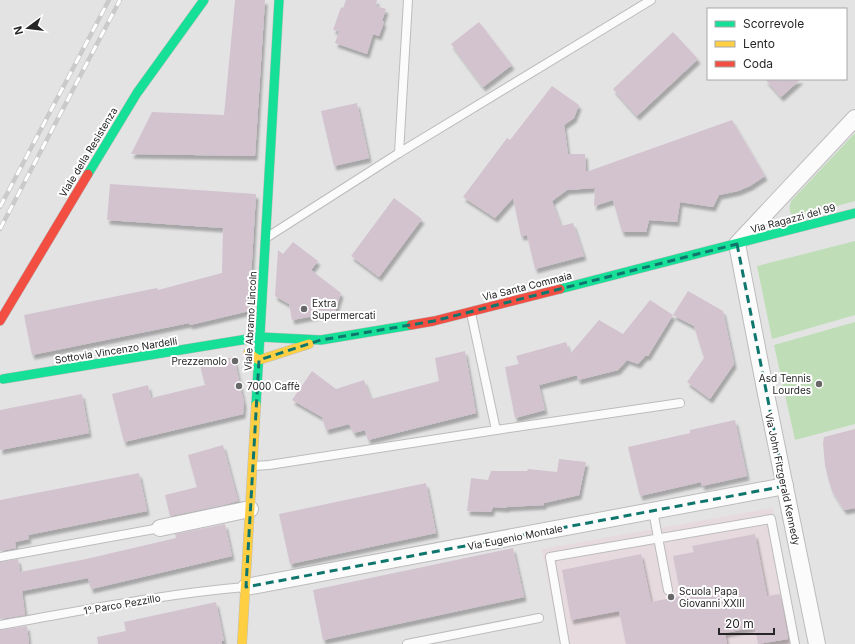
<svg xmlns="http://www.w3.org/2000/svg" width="855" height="644" font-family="Inter,sans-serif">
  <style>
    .education { fill: #e7dade }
    .green { fill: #bfdeb7 }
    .building { fill: #d3c3cf; filter: url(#shadow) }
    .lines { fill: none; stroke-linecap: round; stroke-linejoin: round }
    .lane-casing { stroke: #bcbcbd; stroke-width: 10 }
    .street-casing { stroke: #bcbcbd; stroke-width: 18 }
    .fast-casing { stroke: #bcbcbd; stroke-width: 10 }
    .slow-casing { stroke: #bcbcbd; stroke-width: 10 }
    .jam-casing { stroke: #bcbcbd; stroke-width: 10 }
    .lane { stroke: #fbfbfb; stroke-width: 8 }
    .street { stroke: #fbfbfb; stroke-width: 16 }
    .fast { stroke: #16e098; stroke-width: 9 }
    .slow { stroke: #ffcf43; stroke-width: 9 }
    .jam { stroke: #f24e42; stroke-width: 9 }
    .rail-casing { stroke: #cacacb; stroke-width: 4.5 }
    .rail { stroke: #fff; stroke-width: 3; stroke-dasharray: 9; stroke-linecap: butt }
    .marked { fill: none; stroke: #0f766e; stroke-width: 3; stroke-dasharray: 8 5; stroke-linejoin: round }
    .poi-dot { fill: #686869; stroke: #fff; stroke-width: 1.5 }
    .labels { text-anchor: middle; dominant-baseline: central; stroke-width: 4; stroke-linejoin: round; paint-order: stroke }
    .street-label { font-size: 10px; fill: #262627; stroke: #fff }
    .poi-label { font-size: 10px; fill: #262627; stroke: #fff; text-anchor: start }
  </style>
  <defs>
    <filter id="shadow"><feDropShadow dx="2.5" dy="4.5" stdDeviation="1" flood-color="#0004"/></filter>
  </defs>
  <rect width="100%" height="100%" fill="#e3e3e4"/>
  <path class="education" d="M 773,508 L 799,644 L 560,644 L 542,549 Z"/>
  <g class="green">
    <path d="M 855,133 L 855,201 L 797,217 L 792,216 C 789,211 789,207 791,201 Z"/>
    <path d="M 855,241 L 855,315 L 772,339 L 757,266 Z"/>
    <path d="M 855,322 L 855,424 L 795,440 L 774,345 Z"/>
  </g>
  <g class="building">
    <path d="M 235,0 L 265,0 L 255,156 L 131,154 L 152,112 L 224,115 Z"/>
    <path d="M 346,0 L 377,0 L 376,6 L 386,9 L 382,21 L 384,22 L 379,36 L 373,34 L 367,54 L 335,43 L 339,31 L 333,30 L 341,7 L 343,8 Z"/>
    <path d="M 479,22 L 512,65 L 483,87 L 451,44 Z"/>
    <path d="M 673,32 L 698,59 L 637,116 L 613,89 Z"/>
    <path d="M 765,79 L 801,79 L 781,97 Z"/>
    <path d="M 552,86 L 579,105 L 574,118 L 564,125 L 568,154 L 585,154 L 586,172 L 732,120 L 765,176 L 750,186 L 738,191 L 719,195 L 713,207 L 680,202 L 677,222 L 649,220 L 646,232 L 622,232 L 613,200 L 594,206 L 595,188 L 567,190 L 552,201 L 561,226 L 573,223 L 584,256 L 535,269 L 527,235 L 521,236 L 513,198 L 495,218 L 463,197 L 507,138 L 510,140 Z"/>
    <path d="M 357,103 L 369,158 L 334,166 L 321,111 Z"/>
    <path d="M 110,184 L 256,194 L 249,311 L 190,325 L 189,323 L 32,355 L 24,315 L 157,288 L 158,290 L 222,273 L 223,228 L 107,220 Z"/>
    <path d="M 394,198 L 422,219 L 379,277 L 351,256 Z"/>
    <path d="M 293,242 L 318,261 L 311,270 L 341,293 L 335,312 L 292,320 L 289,304 L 275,296 L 278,250 L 283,254 Z"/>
    <path d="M 688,291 L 723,311 L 734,364 L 710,399 L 687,382 L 704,358 L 694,326 L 673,315 Z"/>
    <path d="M 650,300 L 673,315 L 648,356 L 645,356 L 638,364 L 627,360 L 618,370 L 578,380 L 577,375 L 539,385 L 545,410 L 515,418 L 505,367 L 519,364 L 516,356 L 566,342 L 570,354 L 599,320 L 623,334 Z"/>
    <path d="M 465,351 L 476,413 L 368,440 L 365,430 L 354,433 L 349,424 L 326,430 L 322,417 L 292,400 L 312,371 L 336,389 L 364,380 L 371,399 L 439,381 L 435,358 Z"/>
    <path d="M 234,357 L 244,403 L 243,414 L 124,442 L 112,394 L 148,385 L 151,398 L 205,385 L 200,365 Z"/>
    <path d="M 82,394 L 89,433 L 0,450 L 0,410 Z"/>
    <path d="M 735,420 L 747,476 L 702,486 L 701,482 L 640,496 L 628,447 L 690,433 L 690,430 Z"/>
    <path d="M 855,429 L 855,508 L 844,510 L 832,491 L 828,478 L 825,465 L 823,444 L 824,437 Z"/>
    <path d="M 223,445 L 238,501 L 224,505 L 170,516 L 165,495 L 197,487 L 188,455 Z"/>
    <path d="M 559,459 L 586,462 L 579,495 L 544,503 L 544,505 L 507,507 L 507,508 L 493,507 L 491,512 L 467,511 L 471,478 L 488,480 L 491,471 L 527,471 L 528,469 L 557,472 Z"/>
    <path d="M 139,473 L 147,511 L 28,535 L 29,539 L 15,542 L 16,548 L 0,551 L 0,500 Z"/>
    <path d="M 426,483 L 436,533 L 290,564 L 279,514 Z"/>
    <path d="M 225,524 L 232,556 L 91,589 L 88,578 L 22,591 L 25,615 L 0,619 L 0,562 L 18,559 L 20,572 L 86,559 L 176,538 L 175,534 Z"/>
    <path d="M 755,534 L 767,596 L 780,594 L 788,639 L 758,644 L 755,627 L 725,633 L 727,644 L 626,644 L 619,611 L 571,620 L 562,570 L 641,554 L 651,602 L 681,596 L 673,556 L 694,552 L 692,546 Z"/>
    <path d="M 513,548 L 524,597 L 323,640 L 313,590 Z"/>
    <path d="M 216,602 L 224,641 L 222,641 L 222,644 L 98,644 L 97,637 L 126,631 L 124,622 Z"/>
    <path d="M 27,626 L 29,644 L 0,644 L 0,630 Z"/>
  </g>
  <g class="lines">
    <g class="lane-casing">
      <g id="lane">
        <path d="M 399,153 L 408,0"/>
        <path d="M 269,236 L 399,153 L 651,0"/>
        <path d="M 471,313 L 496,430"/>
        <path d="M 254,466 L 269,465 L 496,430 L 680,403"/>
        <path d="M 653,511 L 668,590"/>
        <path d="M 0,557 L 160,528"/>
        <path d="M 0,625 C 81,611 162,594 245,587"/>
        <path d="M 407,644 L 539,618"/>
        <path d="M 565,644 L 550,557 L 771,519 L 795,644"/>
      </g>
    </g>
    <g class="street-casing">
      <g id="street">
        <path d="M 160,528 L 250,509"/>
        <path d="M 246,587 L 785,486"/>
        <path d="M 817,644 L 766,394 L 737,244 L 855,118"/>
      </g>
    </g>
    <g class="fast-casing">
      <g id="fast">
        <path d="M 88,174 L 137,93 L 204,0"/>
        <path d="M 560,289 L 855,213"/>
        <path d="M 3,379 L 260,337 L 321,340 L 411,325"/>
        <path d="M 256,405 L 279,0"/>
      </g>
    </g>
    <g class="slow-casing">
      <g id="slow">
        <path d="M 248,353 L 259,360 L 309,344"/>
        <path d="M 242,644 L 256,405"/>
      </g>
    </g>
    <g class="jam-casing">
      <g id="jam">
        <path d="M 0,321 L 88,174"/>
        <path d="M 411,325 L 434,321 L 560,289"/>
      </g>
    </g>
    <use href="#lane" class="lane"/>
    <use href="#street" class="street"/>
    <use href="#fast" class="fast"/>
    <use href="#slow" class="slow"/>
    <use href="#jam" class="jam"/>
    <g class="rail-casing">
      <g id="rail">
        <path d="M 0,207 L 109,0"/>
        <path d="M 0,229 L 120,0"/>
      </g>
    </g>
    <use href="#rail" class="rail"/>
  </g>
  <path class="marked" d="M 737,244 L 785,486 L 246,587 L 259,360 L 321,340 L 434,321 Z"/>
  <g class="poi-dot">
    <circle cx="304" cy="309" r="4"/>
    <circle cx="235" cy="361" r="4"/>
    <circle cx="819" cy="384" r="4"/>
    <circle cx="239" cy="386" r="4"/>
    <circle cx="671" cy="597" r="4"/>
  </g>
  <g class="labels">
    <g class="street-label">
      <text transform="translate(88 152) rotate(-59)">Viale della Resistenza</text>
      <text transform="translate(793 218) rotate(-15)">Via Ragazzi del 99</text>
      <text transform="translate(527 286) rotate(-14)">Via Santa Commaia</text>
      <text transform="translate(250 321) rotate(-87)">Viale Abramo Lincoln</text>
      <text transform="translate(116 350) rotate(-9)">Sottovia Vincenzo Nardelli</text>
      <text transform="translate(783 479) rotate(78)">Via John Fitzgerald Kennedy</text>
      <text transform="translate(515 537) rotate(-11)">Via Eugenio Montale</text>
      <text transform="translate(122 604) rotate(-10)">1° Parco Pezzillo</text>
    </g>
    <g class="poi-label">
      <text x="312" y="303">Extra<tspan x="312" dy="12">Supermercati</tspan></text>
      <text x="227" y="361" text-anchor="end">Prezzemolo</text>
      <text x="811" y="378" text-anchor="end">Asd Tennis<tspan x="811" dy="12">Lourdes</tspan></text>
      <text x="247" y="386">7000 Caffè</text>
      <text x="679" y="591">Scuola Papa<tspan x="679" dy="12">Giovanni XXIII</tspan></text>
    </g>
  </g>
  <rect x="707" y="8" width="140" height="72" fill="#ffffff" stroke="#a8a8a9"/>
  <rect x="715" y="21" width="20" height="6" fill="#16e098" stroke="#a8a8a9"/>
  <text x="743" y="28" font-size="12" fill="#262627">Scorrevole</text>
  <rect x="715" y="41" width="20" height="6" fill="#ffcf43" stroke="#a8a8a9"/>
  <text x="743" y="48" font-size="12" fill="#262627">Lento</text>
  <rect x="715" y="61" width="20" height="6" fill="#f24e42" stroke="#a8a8a9"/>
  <text x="743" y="68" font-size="12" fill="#262627">Coda</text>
  <g transform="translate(28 28) rotate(255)" stroke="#ffffff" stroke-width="3" paint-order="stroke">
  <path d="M0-3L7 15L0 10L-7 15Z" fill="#262627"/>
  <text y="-6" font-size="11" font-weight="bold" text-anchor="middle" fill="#262627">N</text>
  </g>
  <path d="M719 628v6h55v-6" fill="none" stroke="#262627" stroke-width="2"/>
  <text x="725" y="628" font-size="12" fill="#262627" stroke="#ffffff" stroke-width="3" paint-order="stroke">20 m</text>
</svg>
